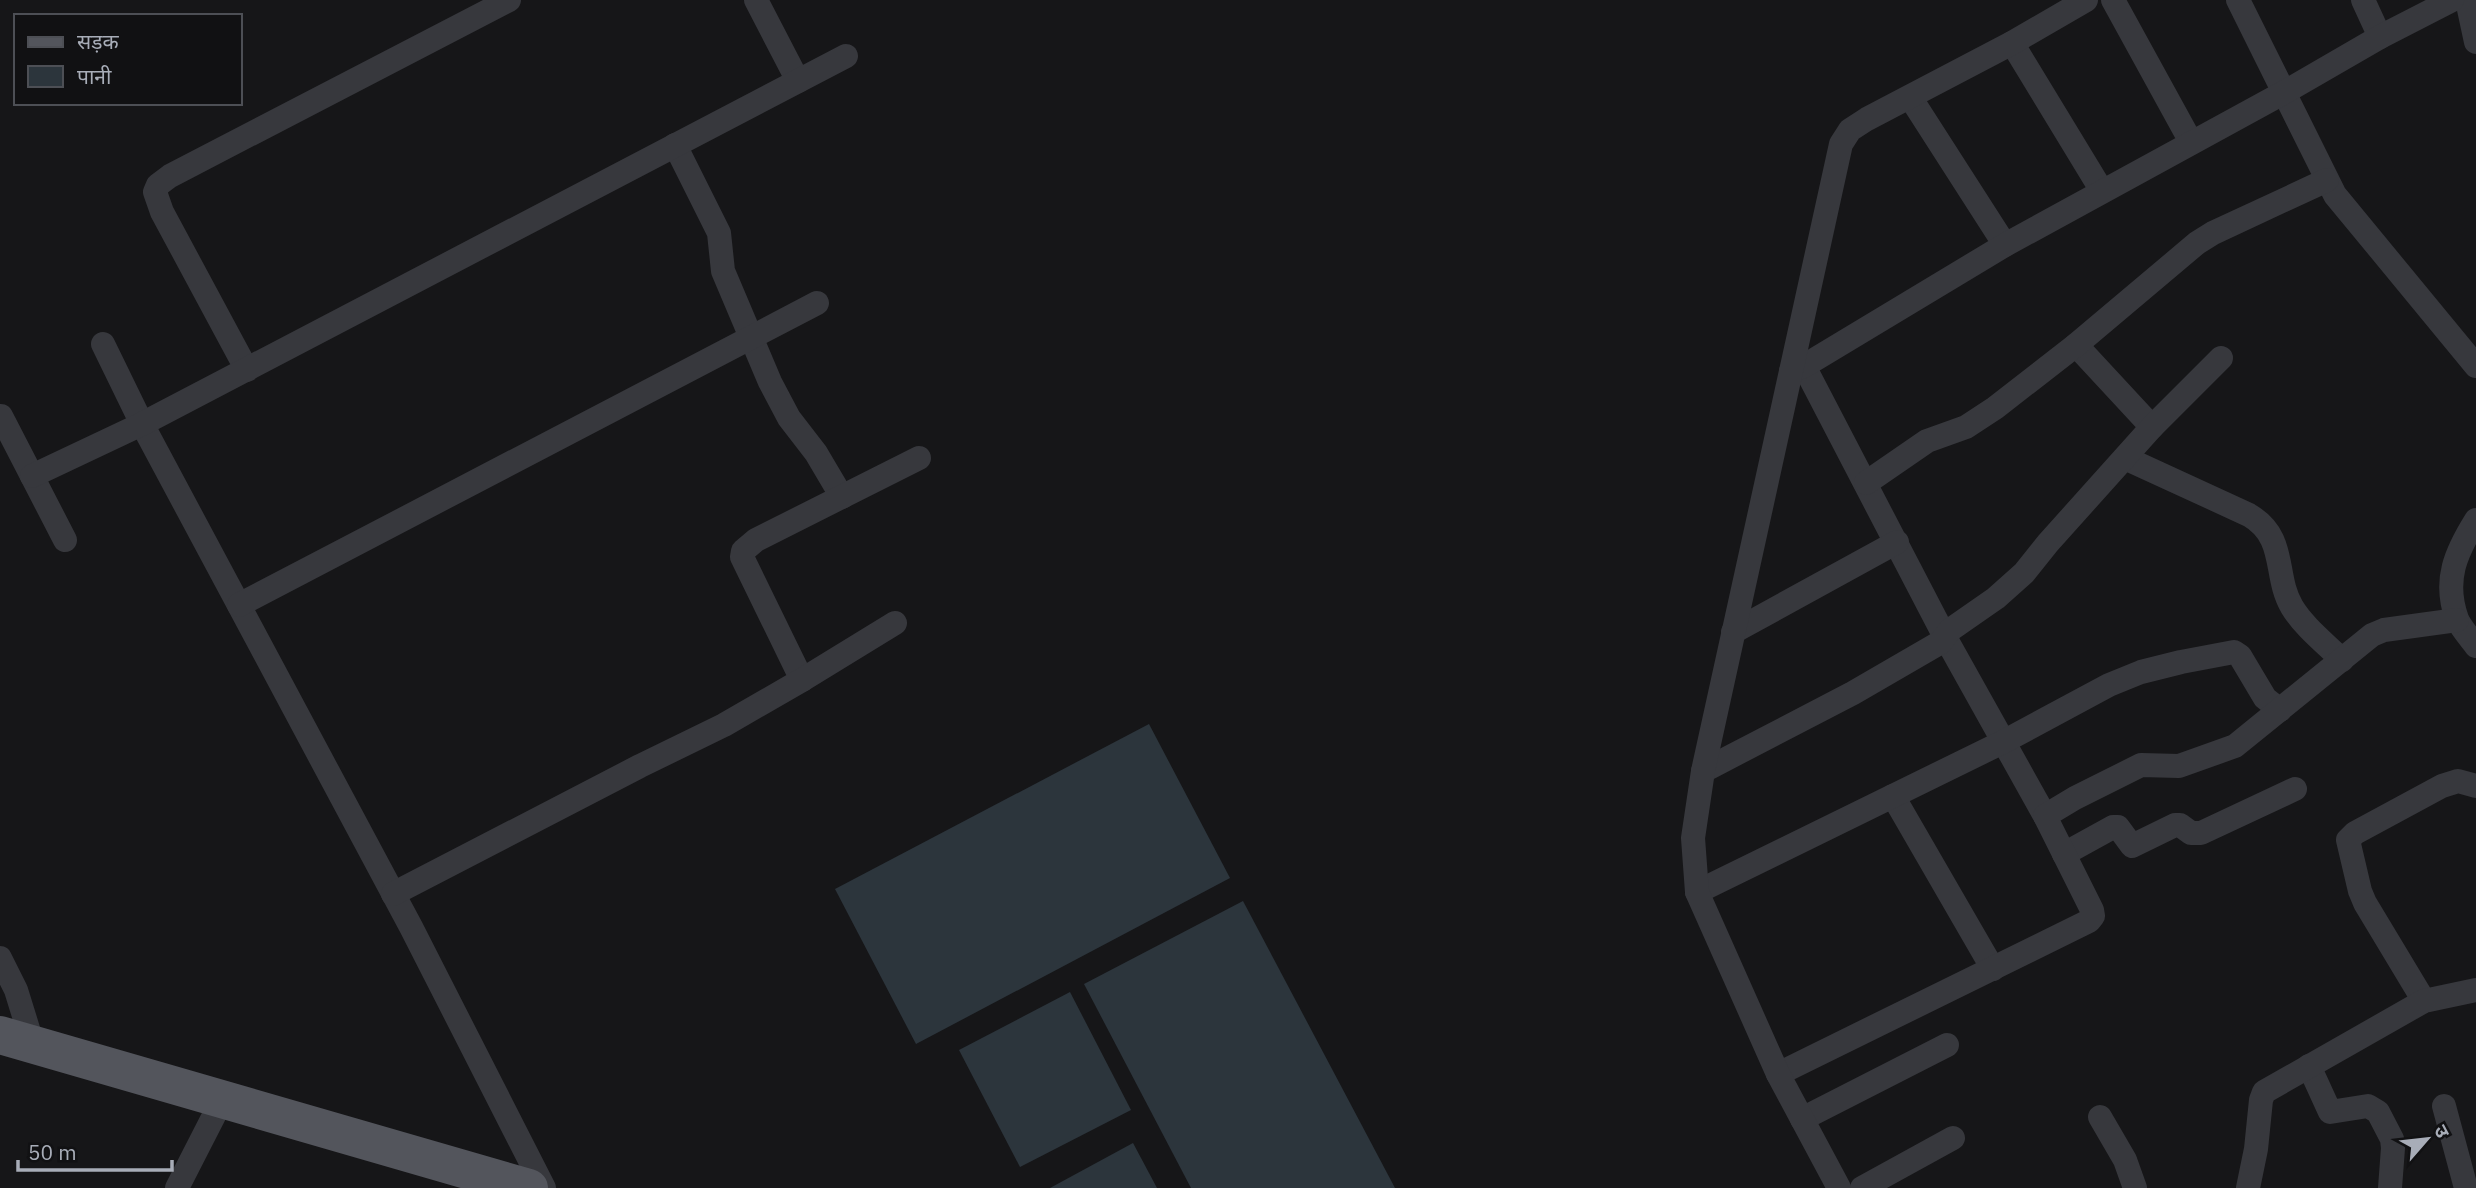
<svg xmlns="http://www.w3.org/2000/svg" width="2476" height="1188" font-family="'IBM Plex Sans','Noto Sans Devanagari',sans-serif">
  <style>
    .water { fill: #2c353c }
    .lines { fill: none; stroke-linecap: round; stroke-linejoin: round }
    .minor { stroke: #37383d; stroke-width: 24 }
    .primary { stroke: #53555c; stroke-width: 38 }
  </style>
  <rect width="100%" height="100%" fill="#161618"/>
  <g class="water">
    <path d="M 1149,724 L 1230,878 L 916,1044 L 835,889 Z"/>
    <path d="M 1243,901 L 1395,1188 L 1191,1188 L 1084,984 Z"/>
    <path d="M 1070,992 L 1131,1110 L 1020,1167 L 959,1050 Z"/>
    <path d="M 1133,1143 L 1157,1188 L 1050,1188 Z"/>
  </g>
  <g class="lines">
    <g class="minor">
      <path d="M 756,0 L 798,81"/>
      <path d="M 2113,0 L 2191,142"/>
      <path d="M 2238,0 L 2335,195 L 2476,366"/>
      <path d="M 2363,0 L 2380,37"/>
      <path d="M 2467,0 L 2476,42"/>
      <path d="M 2012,43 L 2102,191"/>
      <path d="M 1910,97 L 2005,245"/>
      <path d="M 675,145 L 719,233 L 723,271 L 770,382 L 789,418 L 816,453 L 842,497"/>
      <path d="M 103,344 L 142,424 L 411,927 L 544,1188"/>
      <path d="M 2076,345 L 2152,427"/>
      <path d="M 1804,366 L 1945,637 L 2045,816"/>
      <path d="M 247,370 L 162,212 L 155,192 L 158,185 L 170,176 L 509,0"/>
      <path d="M 1791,371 L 1804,366 L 2005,245 L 2283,93 L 2380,37 L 2452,0"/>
      <path d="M 1,416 L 65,540"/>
      <path d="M 2125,458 L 2249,515 C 2288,538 2273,575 2292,607 C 2304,627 2326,644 2342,660"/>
      <path d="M 32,476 L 142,424 L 846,56"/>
      <path d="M 1866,483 L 1927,441 L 1966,427 L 1995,408 L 2076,345 L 2197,243 L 2213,233 L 2327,180"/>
      <path d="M 2476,520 C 2456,552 2443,580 2457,619 C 2461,628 2470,638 2476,646"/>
      <path d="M 239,605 L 817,303"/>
      <path d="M 1733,632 L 1897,542"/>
      <path d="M 802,680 L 742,557 L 743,551 L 756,540 L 919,458"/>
      <path d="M 1703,771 L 1853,693 L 1941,642 L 1950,630 L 1996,598 L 2024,573 L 2048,543 L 2152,427 L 2221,358"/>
      <path d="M 1893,796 L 1993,969"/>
      <path d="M 2064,854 L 2113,827 L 2118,827 L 2132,846 L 2175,825 L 2180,825 L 2191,833 L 2201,833 L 2295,789"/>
      <path d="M 1697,892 L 2003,742 L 2109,685 L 2141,672 L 2181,662 L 2234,652 L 2240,656 L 2265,698 L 2280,710"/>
      <path d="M 393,894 L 640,766 L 724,725 L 802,680 L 895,623"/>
      <path d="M 0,958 L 16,990 L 33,1045"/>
      <path d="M 2424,1001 L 2365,903 L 2360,891 L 2348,840 L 2355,833 L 2442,786 L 2458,781 L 2476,786"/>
      <path d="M 2309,1066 L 2330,1112 L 2368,1106 L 2378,1112 L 2392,1139 L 2393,1148 L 2390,1188"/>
      <path d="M 1778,1074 L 2089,921 L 2093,916 L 2092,910 L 2045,816 L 2075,798 L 2141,765 L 2179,766 L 2235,746 L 2372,635 L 2384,630 L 2457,620"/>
      <path d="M 2444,1106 L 2466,1188"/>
      <path d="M 2100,1117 L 2125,1160 L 2135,1188"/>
      <path d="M 1802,1119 L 1947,1045"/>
      <path d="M 177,1188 L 223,1098"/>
      <path d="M 1839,1188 L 1778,1074 L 1697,892 L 1693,838 L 1703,771 L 1841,144 L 1850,130 L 1867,119 L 2012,43 L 2086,0"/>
      <path d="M 1862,1188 L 1953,1138"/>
      <path d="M 2248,1188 L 2256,1149 L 2261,1100 L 2264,1092 L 2424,1001 L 2476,990"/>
    </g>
    <path class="primary" d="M 0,1035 L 529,1188"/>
  </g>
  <rect x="14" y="14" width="228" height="91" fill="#111113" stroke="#4d4f55" stroke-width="2"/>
  <rect x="28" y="37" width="35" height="10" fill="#53555c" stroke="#4d4f55" stroke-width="2"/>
  <text x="77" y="49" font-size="21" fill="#a8adb8">सड़क</text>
  <rect x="28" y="66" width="35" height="21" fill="#2c353c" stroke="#4d4f55" stroke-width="2"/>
  <text x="77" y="84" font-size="21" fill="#a8adb8">पानी</text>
  <g transform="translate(2427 1139) rotate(62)" stroke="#111113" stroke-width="5" paint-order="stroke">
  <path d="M0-5L12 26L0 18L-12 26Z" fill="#a8adb8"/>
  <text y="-10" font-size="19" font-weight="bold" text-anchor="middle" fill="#a8adb8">उ</text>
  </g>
  <path d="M18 1160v10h154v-10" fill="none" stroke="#a8adb8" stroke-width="3.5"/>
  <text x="28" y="1160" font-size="21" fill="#a8adb8" stroke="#111113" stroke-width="5" paint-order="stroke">50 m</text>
</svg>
